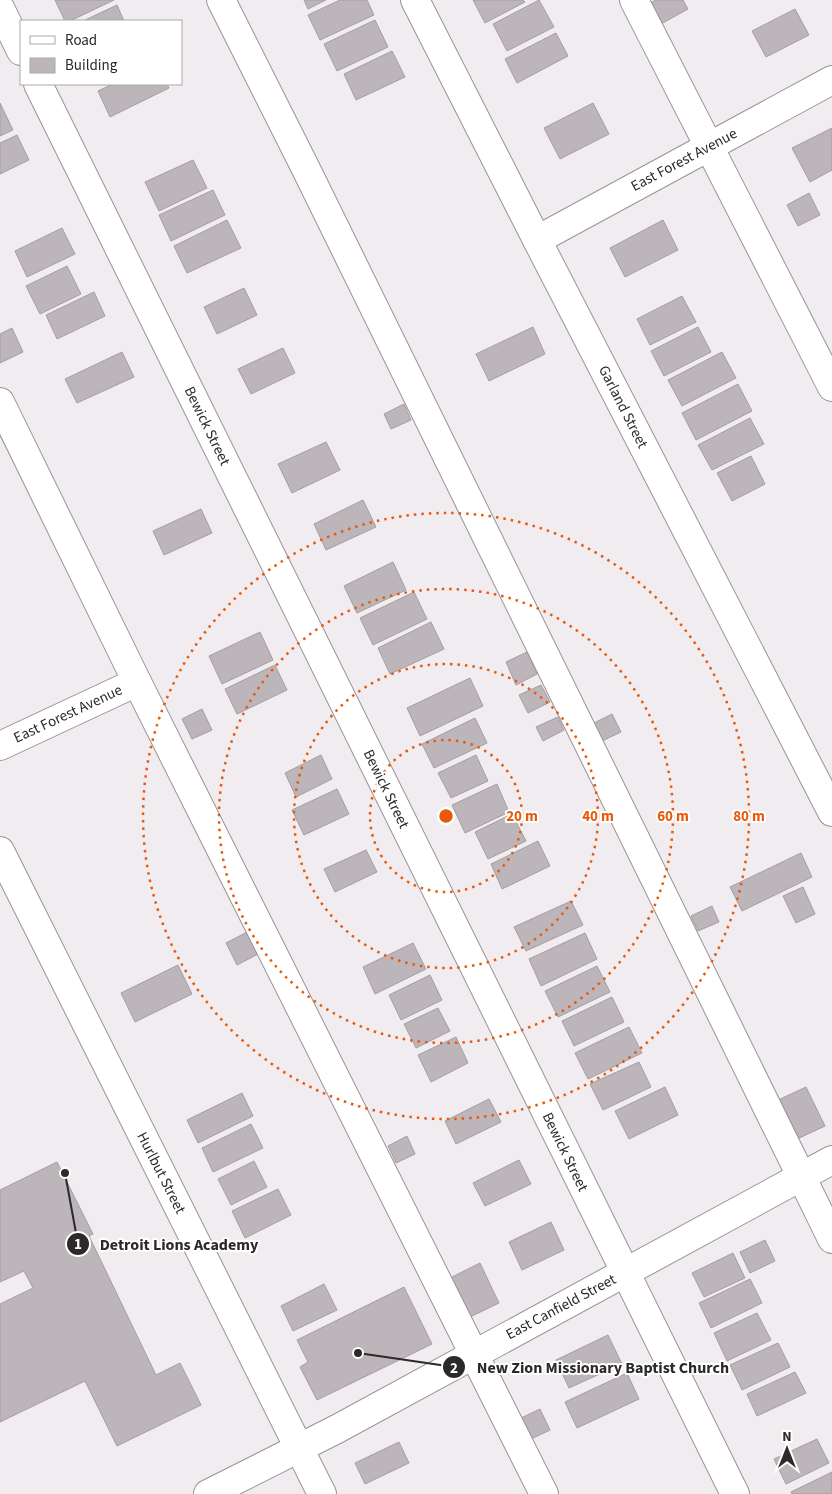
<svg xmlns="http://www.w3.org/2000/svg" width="832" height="1494" font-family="'Source Sans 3',sans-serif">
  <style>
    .building { fill: #bcb6bb; stroke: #a39ea2 }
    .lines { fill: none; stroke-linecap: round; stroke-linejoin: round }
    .minor-casing { stroke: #989397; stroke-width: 30 }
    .minor { stroke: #fff; stroke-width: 28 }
    .ring { fill: none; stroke: #e8590c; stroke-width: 2.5; stroke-dasharray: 2.5 5 }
    .labels { text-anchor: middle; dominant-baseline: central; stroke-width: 4; stroke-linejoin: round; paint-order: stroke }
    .street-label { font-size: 15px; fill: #2b292a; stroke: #fff }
    .centre { fill: #e8590c; stroke: #fff; stroke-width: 2.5 }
    .ring-label { font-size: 15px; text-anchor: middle; font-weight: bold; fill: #e8590c; stroke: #fff; stroke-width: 4; stroke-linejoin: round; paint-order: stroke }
    .leader { fill: none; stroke: #2b292a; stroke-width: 2 }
    .callout-dot { fill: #2b292a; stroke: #fff; stroke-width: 2 }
    .mark-label { font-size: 15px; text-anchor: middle; font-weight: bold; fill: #fff }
    .callout-label { font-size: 16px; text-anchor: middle; font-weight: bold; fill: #2b292a; stroke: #fff; stroke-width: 4; stroke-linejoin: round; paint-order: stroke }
  </style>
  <rect width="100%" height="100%" fill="#f1ecf0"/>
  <g class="building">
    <path d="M 55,0 L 114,0 L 70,21 L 65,21 Z"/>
    <path d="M 304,0 L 326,0 L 308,9 Z"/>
    <path d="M 340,0 L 367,0 L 374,15 L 320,40 L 308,15 Z"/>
    <path d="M 473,0 L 523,0 L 525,2 L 485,23 Z"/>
    <path d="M 539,0 L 554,27 L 507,51 L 493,24 Z"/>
    <path d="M 656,0 L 683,0 L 688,9 L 661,24 L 650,3 Z"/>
    <path d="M 117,5 L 124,21 L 83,21 Z"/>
    <path d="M 795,9 L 809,35 L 766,57 L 752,31 Z"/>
    <path d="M 375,20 L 388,47 L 337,71 L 324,44 Z"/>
    <path d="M 556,33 L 568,56 L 517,83 L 505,59 Z"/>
    <path d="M 392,51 L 405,77 L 356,100 L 344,74 Z"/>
    <path d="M 113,84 L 167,84 L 169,88 L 110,117 L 98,91 Z"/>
    <path d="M 0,103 L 13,130 L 0,136 Z"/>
    <path d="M 593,103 L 609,134 L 560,159 L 544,128 Z"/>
    <path d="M 832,128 L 832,170 L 810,182 L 792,148 Z"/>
    <path d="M 17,135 L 29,160 L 0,174 L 0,143 Z"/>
    <path d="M 193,160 L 207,188 L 159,211 L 145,182 Z"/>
    <path d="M 213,190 L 225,215 L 171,241 L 159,215 Z"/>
    <path d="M 809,193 L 820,215 L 798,226 L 787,205 Z"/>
    <path d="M 227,220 L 241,248 L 187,273 L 174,246 Z"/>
    <path d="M 663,220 L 678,250 L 625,277 L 610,248 Z"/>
    <path d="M 62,228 L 75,254 L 27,277 L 15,251 Z"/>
    <path d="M 67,266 L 81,294 L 40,314 L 26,286 Z"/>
    <path d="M 244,288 L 257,315 L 217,334 L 204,307 Z"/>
    <path d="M 94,292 L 105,316 L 57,339 L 46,315 Z"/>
    <path d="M 682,296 L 696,322 L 650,345 L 637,319 Z"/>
    <path d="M 533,327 L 545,354 L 489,381 L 476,354 Z"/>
    <path d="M 698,327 L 711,352 L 664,376 L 651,351 Z"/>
    <path d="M 12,328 L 23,352 L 0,363 L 0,334 Z"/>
    <path d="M 283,348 L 295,373 L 251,394 L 238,369 Z"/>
    <path d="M 122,352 L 134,377 L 77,403 L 65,379 Z"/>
    <path d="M 722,352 L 736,378 L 682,406 L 668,380 Z"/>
    <path d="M 738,384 L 752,411 L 696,440 L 682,413 Z"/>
    <path d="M 404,404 L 411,420 L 391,429 L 384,414 Z"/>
    <path d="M 750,418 L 764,444 L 712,470 L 698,445 Z"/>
    <path d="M 326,442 L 340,470 L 292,493 L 278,464 Z"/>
    <path d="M 751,456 L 765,484 L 732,501 L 717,473 Z"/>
    <path d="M 363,500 L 376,527 L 326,550 L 314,524 Z"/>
    <path d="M 201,509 L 212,533 L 164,555 L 153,531 Z"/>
    <path d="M 393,562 L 406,590 L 357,613 L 344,586 Z"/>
    <path d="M 414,592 L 427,619 L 373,645 L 360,618 Z"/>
    <path d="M 431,622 L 444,649 L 390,674 L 378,648 Z"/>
    <path d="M 260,632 L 273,660 L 222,684 L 209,656 Z"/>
    <path d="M 527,652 L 537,674 L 516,685 L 506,662 Z"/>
    <path d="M 275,665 L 287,690 L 237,714 L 225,689 Z"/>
    <path d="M 470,678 L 483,706 L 420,736 L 407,708 Z"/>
    <path d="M 541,685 L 550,702 L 528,713 L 519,695 Z"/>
    <path d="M 202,709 L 212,730 L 192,739 L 182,719 Z"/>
    <path d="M 612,714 L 621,732 L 600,742 L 592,724 Z"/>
    <path d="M 558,717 L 564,730 L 543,741 L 536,727 Z"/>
    <path d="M 475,718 L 487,743 L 434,768 L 422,744 Z"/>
    <path d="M 321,755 L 332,779 L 296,797 L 285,773 Z"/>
    <path d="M 476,755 L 488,781 L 451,798 L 438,773 Z"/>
    <path d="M 497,784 L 509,812 L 465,833 L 452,805 Z"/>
    <path d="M 337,789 L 349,814 L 304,835 L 292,810 Z"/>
    <path d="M 512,814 L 526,841 L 488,859 L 475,832 Z"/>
    <path d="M 538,841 L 550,866 L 502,889 L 491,864 Z"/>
    <path d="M 366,850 L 377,872 L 335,892 L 324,869 Z"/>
    <path d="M 801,853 L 812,877 L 742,911 L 730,887 Z"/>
    <path d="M 803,887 L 815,914 L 796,923 L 783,896 Z"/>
    <path d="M 571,901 L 583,925 L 526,951 L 514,927 Z"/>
    <path d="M 712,906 L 719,922 L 698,931 L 691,916 Z"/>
    <path d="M 251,930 L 262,952 L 237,965 L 226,943 Z"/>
    <path d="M 585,933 L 597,959 L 541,986 L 529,959 Z"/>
    <path d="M 413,943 L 426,969 L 375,994 L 363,967 Z"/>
    <path d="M 178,965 L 192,994 L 135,1022 L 121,993 Z"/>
    <path d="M 597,966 L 610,992 L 558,1017 L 545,991 Z"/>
    <path d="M 430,975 L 442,1000 L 401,1020 L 389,995 Z"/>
    <path d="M 612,997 L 624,1022 L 574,1046 L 562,1021 Z"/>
    <path d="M 438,1008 L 450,1031 L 416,1048 L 404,1024 Z"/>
    <path d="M 629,1027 L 642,1053 L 588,1079 L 575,1053 Z"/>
    <path d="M 456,1037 L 468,1063 L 431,1082 L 418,1055 Z"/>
    <path d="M 639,1062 L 651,1087 L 603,1110 L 590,1084 Z"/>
    <path d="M 665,1087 L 678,1115 L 629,1139 L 615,1111 Z"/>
    <path d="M 806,1087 L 825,1126 L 795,1140 L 776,1101 Z"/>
    <path d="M 242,1093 L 253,1116 L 198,1143 L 187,1120 Z"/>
    <path d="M 489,1099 L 501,1122 L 456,1144 L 445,1121 Z"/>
    <path d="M 251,1124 L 263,1148 L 213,1172 L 202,1148 Z"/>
    <path d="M 407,1136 L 415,1154 L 396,1163 L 388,1146 Z"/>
    <path d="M 519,1160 L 531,1184 L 485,1206 L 473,1183 Z"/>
    <path d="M 254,1161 L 267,1187 L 231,1205 L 218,1179 Z"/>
    <path d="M 57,1162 L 93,1234 L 89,1236 L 156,1375 L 180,1363 L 201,1405 L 117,1446 L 85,1381 L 0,1422 L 0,1304 L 33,1288 L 24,1271 L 0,1282 L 0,1190 Z"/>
    <path d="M 278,1189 L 291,1215 L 245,1238 L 232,1211 Z"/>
    <path d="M 551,1222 L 564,1250 L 522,1270 L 509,1242 Z"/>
    <path d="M 765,1240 L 775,1261 L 750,1273 L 740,1252 Z"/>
    <path d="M 733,1253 L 745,1278 L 704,1297 L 692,1273 Z"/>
    <path d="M 480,1263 L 499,1303 L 468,1318 L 448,1279 Z"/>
    <path d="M 750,1279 L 762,1303 L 711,1328 L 699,1303 Z"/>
    <path d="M 324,1284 L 337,1310 L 293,1331 L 281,1306 Z"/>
    <path d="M 404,1287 L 432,1344 L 317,1400 L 300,1367 L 308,1362 L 297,1340 Z"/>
    <path d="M 757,1313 L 771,1340 L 727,1361 L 714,1333 Z"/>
    <path d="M 608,1335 L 622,1364 L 569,1388 L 556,1360 Z"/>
    <path d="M 778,1343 L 790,1367 L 742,1390 L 730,1365 Z"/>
    <path d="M 795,1372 L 806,1393 L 757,1416 L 747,1394 Z"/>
    <path d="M 627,1373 L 639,1399 L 577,1428 L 565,1402 Z"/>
    <path d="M 540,1409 L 550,1430 L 529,1440 L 519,1419 Z"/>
    <path d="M 817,1439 L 829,1463 L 786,1484 L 774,1459 Z"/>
    <path d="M 399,1442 L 409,1463 L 365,1484 L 355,1463 Z"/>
    <path d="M 832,1472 L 832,1494 L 792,1494 L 791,1492 Z"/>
  </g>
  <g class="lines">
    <g class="minor-casing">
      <g id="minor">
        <path d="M 221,0 L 305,167 L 832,1239"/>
        <path d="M 415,0 L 537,240 L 832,812"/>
        <path d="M 634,0 L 832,387"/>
        <path d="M 0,8 L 21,51"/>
        <path d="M 38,84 L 735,1494"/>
        <path d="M 537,240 L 832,80"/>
        <path d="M 0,402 L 137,682 L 544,1494"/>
        <path d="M 0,746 L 137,682"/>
        <path d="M 0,851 L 322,1494"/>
        <path d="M 208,1494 L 337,1429 L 832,1160"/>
      </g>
    </g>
    <use href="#minor" class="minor"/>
  </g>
  <g class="ring">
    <circle cx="446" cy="816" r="76"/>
    <circle cx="446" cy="816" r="152"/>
    <circle cx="446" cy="816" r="227"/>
    <circle cx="446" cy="816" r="303"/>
  </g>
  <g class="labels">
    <g class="street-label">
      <text transform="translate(684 160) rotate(-28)">East Forest Avenue</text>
      <text transform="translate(623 407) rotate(63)">Garland Street</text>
      <text transform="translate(207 426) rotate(64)">Bewick Street</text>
      <text transform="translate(68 714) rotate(-25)">East Forest Avenue</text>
      <text transform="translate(386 789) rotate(64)">Bewick Street</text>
      <text transform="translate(565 1152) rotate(64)">Bewick Street</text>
      <text transform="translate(161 1173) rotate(63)">Hurlbut Street</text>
      <text transform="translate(561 1307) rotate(-28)">East Canfield Street</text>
    </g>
  </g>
  <circle cx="446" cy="816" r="8" class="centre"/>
  <g class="ring-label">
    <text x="522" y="821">20 m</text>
    <text x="598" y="821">40 m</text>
    <text x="673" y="821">60 m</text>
    <text x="749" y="821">80 m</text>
  </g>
  <path class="leader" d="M65 1173L78 1244M358 1353L454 1367"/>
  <g class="callout-dot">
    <circle cx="65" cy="1173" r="5"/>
    <circle cx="358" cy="1353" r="5"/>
    <circle cx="78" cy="1244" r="12"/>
    <circle cx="454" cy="1367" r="12"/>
  </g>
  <g class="mark-label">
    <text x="78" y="1249">1</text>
    <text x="454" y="1373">2</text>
  </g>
  <g class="callout-label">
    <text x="179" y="1250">Detroit Lions Academy</text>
    <text x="603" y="1373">New Zion Missionary Baptist Church</text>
  </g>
  <rect x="20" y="20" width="162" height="65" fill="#ffffff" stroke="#aaa9aa"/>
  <rect x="30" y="36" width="25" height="8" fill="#ffffff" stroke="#aaa9aa"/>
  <text x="65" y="45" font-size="15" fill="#2b292a">Road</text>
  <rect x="30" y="58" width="25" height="15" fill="#bcb6bb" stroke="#aaa9aa"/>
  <text x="65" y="70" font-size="15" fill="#2b292a">Building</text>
  <g transform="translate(787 1449)" stroke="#ffffff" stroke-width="4" paint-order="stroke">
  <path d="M0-4L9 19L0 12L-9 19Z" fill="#2b292a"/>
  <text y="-8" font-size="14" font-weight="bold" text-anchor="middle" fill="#2b292a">N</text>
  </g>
</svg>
